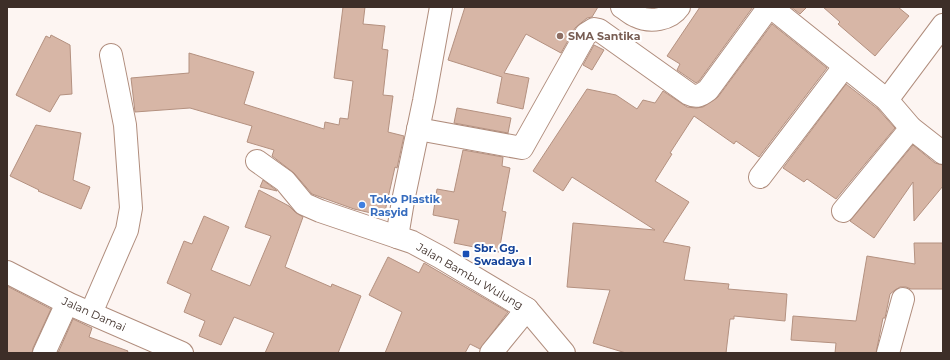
<svg xmlns="http://www.w3.org/2000/svg" width="950" height="360" font-family="Montserrat,sans-serif">
  <style>
    .building { fill: #d7b6a6; stroke: #b49180 }
    .lines { fill: none; stroke-linecap: round; stroke-linejoin: round }
    .street-casing { stroke: #b08d7d; stroke-width: 24 }
    .street { stroke: #fff; stroke-width: 22 }
    .education-dot { fill: #8d6e63; stroke: #fff; stroke-width: 1.5 }
    .shop-dot { fill: #3f7fe0; stroke: #fff; stroke-width: 1.5 }
    .transit-dot { fill: #1a4fb4; stroke: #fff; stroke-width: 1.5 }
    .labels { text-anchor: middle; dominant-baseline: central; stroke-width: 4; stroke-linejoin: round; paint-order: stroke }
    .education-label { font-size: 11px; font-weight: bold; fill: #785e54; stroke: #fff; text-anchor: start }
    .shop-label { font-size: 11px; font-weight: bold; fill: #366cbe; stroke: #fff; text-anchor: start }
    .transit-label { font-size: 11px; font-weight: bold; fill: #164399; stroke: #fff; text-anchor: start }
    .street-label { font-size: 11px; fill: #3d2e28; stroke: #fff }
  </style>
  <rect width="100%" height="100%" fill="#fdf5f2"/>
  <g class="building">
    <path d="M 343,7 L 365,7 L 363,24 L 385,26 L 382,49 L 388,50 L 383,95 L 393,96 L 388,132 L 404,136 L 397,168 L 395,167 L 384,216 L 354,209 L 312,194 L 294,173 L 272,156 L 274,150 L 247,142 L 252,126 L 190,108 L 135,112 L 131,78 L 189,73 L 189,53 L 254,72 L 244,104 L 324,129 L 325,122 L 339,125 L 340,118 L 348,119 L 353,81 L 334,78 Z"/>
    <path d="M 465,7 L 598,7 L 592,17 L 587,18 L 575,28 L 561,53 L 526,34 L 504,73 L 529,78 L 523,109 L 497,103 L 502,77 L 448,60 Z"/>
    <path d="M 700,7 L 753,7 L 699,81 L 696,83 L 677,70 L 680,64 L 667,56 Z"/>
    <path d="M 791,7 L 807,7 L 800,14 Z"/>
    <path d="M 823,7 L 898,7 L 909,16 L 875,56 L 838,24 L 840,22 Z"/>
    <path d="M 772,24 L 827,68 L 759,157 L 736,141 L 734,144 L 694,116 L 670,153 L 672,154 L 655,181 L 689,202 L 663,242 L 690,247 L 684,280 L 729,284 L 728,289 L 787,294 L 785,321 L 734,316 L 734,319 L 730,319 L 726,353 L 626,353 L 593,343 L 610,290 L 567,287 L 573,223 L 655,230 L 572,177 L 563,191 L 533,171 L 587,89 L 616,95 L 637,109 L 643,100 L 655,103 L 663,91 L 687,107 L 696,108 L 703,107 L 718,97 Z"/>
    <path d="M 51,35 L 70,45 L 72,94 L 60,95 L 50,112 L 16,95 L 46,36 L 50,38 Z"/>
    <path d="M 594,45 L 604,50 L 592,70 L 583,65 Z"/>
    <path d="M 846,84 L 878,109 L 895,128 L 836,199 L 807,179 L 804,182 L 783,168 Z"/>
    <path d="M 457,108 L 511,118 L 508,133 L 454,123 Z"/>
    <path d="M 36,125 L 81,133 L 73,180 L 90,187 L 81,209 L 38,191 L 39,190 L 10,176 Z"/>
    <path d="M 913,145 L 935,163 L 943,165 L 943,186 L 914,221 L 913,182 L 874,238 L 850,221 Z"/>
    <path d="M 463,150 L 503,157 L 502,166 L 510,168 L 502,211 L 506,212 L 499,252 L 454,243 L 459,220 L 433,215 L 437,189 L 454,192 Z"/>
    <path d="M 263,180 L 276,190 L 277,191 L 260,187 Z"/>
    <path d="M 259,190 L 289,206 L 295,212 L 303,217 L 285,267 L 331,287 L 332,284 L 361,296 L 338,353 L 265,353 L 274,333 L 234,317 L 221,345 L 199,336 L 205,321 L 184,312 L 191,294 L 167,283 L 184,241 L 192,244 L 204,216 L 229,227 L 211,270 L 250,286 L 271,236 L 245,227 Z"/>
    <path d="M 914,243 L 943,243 L 943,289 L 911,289 L 906,287 L 900,287 L 895,290 L 890,294 L 885,318 L 883,318 L 876,353 L 835,353 L 836,343 L 791,340 L 793,316 L 856,321 L 867,256 L 915,264 Z"/>
    <path d="M 388,257 L 419,273 L 424,263 L 508,312 L 480,349 L 470,344 L 465,353 L 385,353 L 402,312 L 369,295 Z"/>
    <path d="M 7,286 L 51,309 L 33,348 L 32,353 L 7,353 Z"/>
    <path d="M 73,319 L 92,328 L 89,337 L 128,351 L 127,353 L 58,353 Z"/>
  </g>
  <g class="lines">
    <g class="street-casing">
      <g id="street">
        <path d="M 441,7 L 424,101 L 403,201 L 397,237 L 412,242 L 440,257 L 527,309 L 564,353"/>
        <path d="M 622,7 C 627,10 631,14 636,16 C 650,23 670,20 679,7"/>
        <path d="M 887,100 L 943,25"/>
        <path d="M 418,129 L 522,148 L 586,34 L 594,29 L 599,30 L 689,94 C 697,98 701,95 708,90 L 763,15 L 767,10 L 772,8 L 887,100 L 911,128 L 943,153"/>
        <path d="M 257,161 L 285,181 L 304,204 L 320,211 L 397,237"/>
        <path d="M 760,177 L 844,67"/>
        <path d="M 843,211 L 911,128"/>
        <path d="M 7,272 L 67,303 L 182,353"/>
        <path d="M 91,313 L 127,230 L 131,208 L 125,125 L 111,55"/>
        <path d="M 44,353 L 67,303"/>
        <path d="M 491,353 L 527,309"/>
        <path d="M 888,353 L 903,299"/>
      </g>
    </g>
    <use href="#street" class="street"/>
  </g>
  <circle class="education-dot" cx="560" cy="36" r="4"/>
  <circle class="shop-dot" cx="362" cy="205" r="4"/>
  <rect class="transit-dot" x="462" y="250" width="8" height="8" rx="2"/>
  <g class="labels">
    <g class="education-label">
      <text x="568" y="36">SMA Santika</text>
    </g>
    <g class="shop-label">
      <text x="370" y="199">Toko Plastik<tspan x="370" dy="13">Rasyid</tspan></text>
    </g>
    <g class="transit-label">
      <text x="474" y="248">Sbr. Gg.<tspan x="474" dy="13">Swadaya I</tspan></text>
    </g>
    <g class="street-label">
      <text transform="translate(470 276) rotate(30)">Jalan Bambu Wulung</text>
      <text transform="translate(94 314) rotate(24)">Jalan Damai</text>
    </g>
  </g>
  <rect width="950" height="360" fill="none" stroke="#3d2e28" stroke-width="16"/>
</svg>
